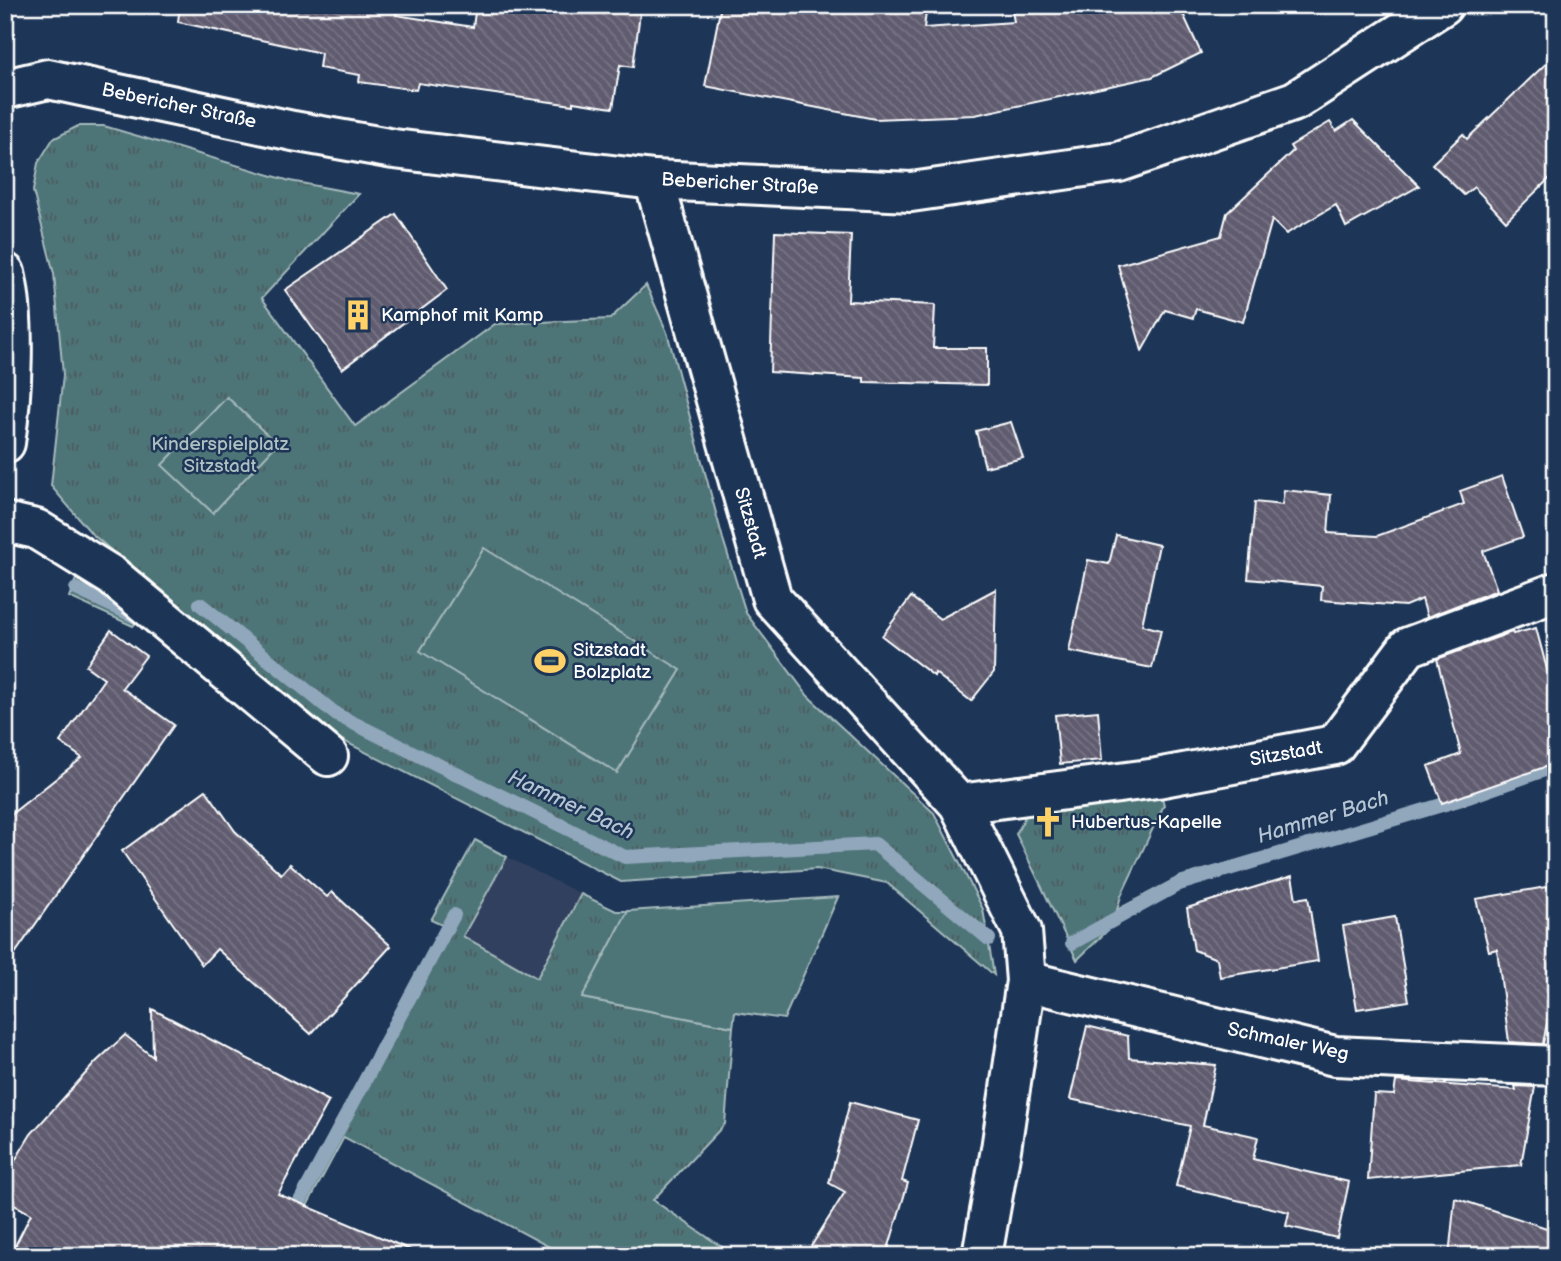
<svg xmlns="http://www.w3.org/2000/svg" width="1561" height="1261" font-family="'Balsamiq Sans',sans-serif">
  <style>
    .built { fill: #31415e }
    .grass { fill: url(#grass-tufts); stroke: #a6babc; stroke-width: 2 }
    .green { fill: #4e7478; stroke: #a6babc; stroke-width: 2 }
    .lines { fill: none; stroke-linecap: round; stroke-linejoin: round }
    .stream { stroke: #91a7bc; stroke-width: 14 }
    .building { fill: url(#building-back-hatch); stroke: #fff; stroke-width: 2 }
    .minor-casing { stroke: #fff; stroke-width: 44 }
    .tertiary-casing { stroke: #fff; stroke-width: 44 }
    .minor { stroke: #1d3557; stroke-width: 38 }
    .tertiary { stroke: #1d3557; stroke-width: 38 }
    .labels { text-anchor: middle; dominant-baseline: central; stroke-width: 5; stroke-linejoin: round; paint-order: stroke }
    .street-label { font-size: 19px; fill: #fff; stroke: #1d3557 }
    .poi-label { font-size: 19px; fill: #fff; stroke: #1d3557; text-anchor: start }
    .park-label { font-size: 19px; fill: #afc0c2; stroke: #1d3557 }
    .water-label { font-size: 21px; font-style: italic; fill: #b6c5d3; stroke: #1d3557 }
  </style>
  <defs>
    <pattern id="grass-tufts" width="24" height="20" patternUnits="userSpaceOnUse" patternTransform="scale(1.75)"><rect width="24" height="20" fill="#4e7478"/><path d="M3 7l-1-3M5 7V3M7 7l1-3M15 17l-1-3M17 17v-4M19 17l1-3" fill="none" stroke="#4d5c5e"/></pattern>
    <pattern id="building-back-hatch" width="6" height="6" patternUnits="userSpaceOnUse" patternTransform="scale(1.75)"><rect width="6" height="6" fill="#615c70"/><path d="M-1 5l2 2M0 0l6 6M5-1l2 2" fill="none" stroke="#797485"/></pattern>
  </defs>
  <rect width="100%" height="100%" fill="#1d3557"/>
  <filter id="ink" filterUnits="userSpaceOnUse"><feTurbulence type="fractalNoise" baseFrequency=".0143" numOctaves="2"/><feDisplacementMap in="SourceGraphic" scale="14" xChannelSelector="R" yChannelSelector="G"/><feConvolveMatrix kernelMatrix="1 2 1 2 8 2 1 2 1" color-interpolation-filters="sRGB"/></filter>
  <g filter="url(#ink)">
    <path class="built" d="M 507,857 L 581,894 L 537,978 L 463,936 Z"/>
    <g class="grass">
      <path d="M 78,126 L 104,126 L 290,181 L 359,194 L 262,298 L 355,426 L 495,324 L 610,319 L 646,285 L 667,332 L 723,539 L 746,613 L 808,696 L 934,813 L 983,909 L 994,975 L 887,883 L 817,869 L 621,882 L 324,731 L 92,534 L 51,486 L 63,375 L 54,274 L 33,191 L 38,163 L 53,139 Z"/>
      <path d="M 76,579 L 129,606 L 141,617 L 133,626 L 69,597 Z"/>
      <path d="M 1556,764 L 1556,770 L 1472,802 L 1181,888 L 1110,928 L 1077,960 L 1016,834 L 1028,811 L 1161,794 L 1164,805 L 1121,896 L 1117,910 L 1179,877 L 1307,841 Z"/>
      <path d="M 475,840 L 507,857 L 463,936 L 537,978 L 581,894 L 616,911 L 628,911 L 583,998 L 733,1027 L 725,1124 L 653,1200 L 735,1256 L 566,1256 L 344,1137 L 280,1256 L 264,1256 L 442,925 L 431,920 Z"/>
    </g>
    <g class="green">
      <path d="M 227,397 L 277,444 L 213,513 L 162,465 Z"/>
      <path d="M 484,548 L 681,670 L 617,773 L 420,651 Z"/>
      <path d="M 838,897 L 784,1019 L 735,1012 L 733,1027 L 582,998 L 628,911 Z"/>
    </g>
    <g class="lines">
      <g class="stream">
        <path d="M 76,589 L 136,617"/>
        <path d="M 200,604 L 337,715 L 625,857 L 875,844 L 989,939"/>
        <path d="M 1072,943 L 1179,884 L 1468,797 L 1556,766"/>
        <path d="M 291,1218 L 454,915"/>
      </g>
    </g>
    <g class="building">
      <path d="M 180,5 L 398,5 L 396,15 L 473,27 L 476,5 L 641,5 L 633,67 L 620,65 L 613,108 L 573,102 L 573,105 L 418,83 L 416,90 L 359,82 L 360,75 L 319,68 L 321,53 L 178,22 Z"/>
      <path d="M 721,5 L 927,5 L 924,28 L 1014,22 L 1011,5 L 1179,5 L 1201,53 L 1152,77 L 975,115 L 875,119 L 705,86 Z"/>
      <path d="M 1556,54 L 1556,172 L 1506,221 L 1474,187 L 1464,195 L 1432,164 L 1463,134 L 1467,139 Z"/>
      <path d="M 1353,120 L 1419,186 L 1346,227 L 1336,205 L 1286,234 L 1272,220 L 1243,322 L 1196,309 L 1193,318 L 1165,310 L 1142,351 L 1118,265 L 1221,236 L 1227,213 L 1293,151 L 1290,146 L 1330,122 L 1336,131 Z"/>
      <path d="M 396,214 L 447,290 L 342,369 L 285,290 Z"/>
      <path d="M 775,232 L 851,235 L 848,301 L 935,305 L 933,348 L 987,348 L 987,385 L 864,382 L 864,378 L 770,372 Z"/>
      <path d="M 1011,422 L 1023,458 L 985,467 L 976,431 Z"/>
      <path d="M 1502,476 L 1523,537 L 1483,551 L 1497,590 L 1427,617 L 1422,599 L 1405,606 L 1321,600 L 1322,586 L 1248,579 L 1255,502 L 1282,505 L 1284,490 L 1331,495 L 1328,533 L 1377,536 L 1464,504 L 1460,491 Z"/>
      <path d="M 1116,535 L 1159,545 L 1142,625 L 1161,630 L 1152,668 L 1069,651 L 1088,560 L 1109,564 Z"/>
      <path d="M 996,589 L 994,672 L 971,701 L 935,673 L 934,676 L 882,636 L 911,597 L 940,619 Z"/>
      <path d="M 1536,628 L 1556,703 L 1556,763 L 1442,803 L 1428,766 L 1461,754 L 1437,659 L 1512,632 L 1513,634 Z"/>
      <path d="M 111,630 L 146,656 L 122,688 L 174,725 L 5,968 L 5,819 L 82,758 L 60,742 L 104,679 L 86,666 Z"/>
      <path d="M 1098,711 L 1102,760 L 1060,764 L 1055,715 Z"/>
      <path d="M 206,790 L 235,831 L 281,874 L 290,864 L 327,897 L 332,892 L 391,946 L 311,1034 L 217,949 L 202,965 L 122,851 Z"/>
      <path d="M 1292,876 L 1296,899 L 1308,897 L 1318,961 L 1220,977 L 1217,959 L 1194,950 L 1187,908 Z"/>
      <path d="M 1552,886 L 1556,910 L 1556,976 L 1543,1044 L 1509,1042 L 1497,949 L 1489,951 L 1476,899 Z"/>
      <path d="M 1395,917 L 1409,1001 L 1357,1009 L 1343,926 Z"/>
      <path d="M 152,1009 L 329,1101 L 278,1194 L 425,1256 L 10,1256 L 31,1214 L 5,1200 L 5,1177 L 31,1134 L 96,1062 L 125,1035 L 153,1057 Z"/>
      <path d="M 1087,1026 L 1128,1036 L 1129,1058 L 1216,1065 L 1203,1125 L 1258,1137 L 1253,1159 L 1349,1182 L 1337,1238 L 1286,1226 L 1289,1212 L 1176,1186 L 1190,1126 L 1070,1099 Z"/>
      <path d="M 1396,1081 L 1516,1090 L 1515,1086 L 1535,1087 L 1521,1165 L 1368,1180 L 1374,1094 L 1394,1095 Z"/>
      <path d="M 850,1102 L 918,1120 L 902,1181 L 908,1183 L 886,1256 L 805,1256 L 845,1192 L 829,1183 Z"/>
      <path d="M 1455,1198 L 1556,1231 L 1556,1256 L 1449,1256 Z"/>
    </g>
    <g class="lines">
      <g class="minor-casing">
        <g id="minor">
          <path d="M 5,89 L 48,79 L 293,131 L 394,149 L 654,180 L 911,192 L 1119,162 L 1295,101 L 1443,5"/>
          <path d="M 654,180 L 772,599 L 959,804 L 1022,931 L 1026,981 L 1001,1149 L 982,1256"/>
          <path d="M 5,522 L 36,529 L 112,576 L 328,756"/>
          <path d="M 959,804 L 1157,778 L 1335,745 L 1408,647 L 1556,592"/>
          <path d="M 1026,981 L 1335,1056 L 1556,1066"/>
        </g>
      </g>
      <g class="tertiary-casing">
        <path id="tertiary" d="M 5,273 C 16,320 12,395 5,443"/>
      </g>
      <use href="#minor" class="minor"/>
      <use href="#tertiary" class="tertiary"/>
    </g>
  </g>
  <defs>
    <g id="building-bare" transform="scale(2.415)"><path d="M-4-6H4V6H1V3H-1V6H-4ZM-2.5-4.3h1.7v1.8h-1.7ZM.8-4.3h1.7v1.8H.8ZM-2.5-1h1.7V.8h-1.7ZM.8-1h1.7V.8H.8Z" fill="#ffd166" stroke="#1d3557" stroke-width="2.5" paint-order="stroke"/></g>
    <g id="stadium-bare" transform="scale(2.415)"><path d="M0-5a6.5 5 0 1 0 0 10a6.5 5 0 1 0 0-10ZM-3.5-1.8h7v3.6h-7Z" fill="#ffd166" stroke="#1d3557" stroke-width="2.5" paint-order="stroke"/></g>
    <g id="church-bare" transform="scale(2.415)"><path d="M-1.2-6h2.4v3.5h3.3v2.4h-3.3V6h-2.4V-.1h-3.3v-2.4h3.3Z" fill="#ffd166" stroke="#1d3557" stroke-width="2.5" paint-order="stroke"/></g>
  </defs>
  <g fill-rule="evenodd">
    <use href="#building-bare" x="358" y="315"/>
    <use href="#stadium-bare" x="550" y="661"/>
    <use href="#church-bare" x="1048" y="822"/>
  </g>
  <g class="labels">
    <g class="street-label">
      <text transform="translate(179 106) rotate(12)">Bebericher Straße</text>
      <text transform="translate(740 184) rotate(3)">Bebericher Straße</text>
      <text transform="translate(750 523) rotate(74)">Sitzstadt</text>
      <text transform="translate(1286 754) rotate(-10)">Sitzstadt</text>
      <text transform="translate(1288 1042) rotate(12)">Schmaler Weg</text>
    </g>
    <g class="poi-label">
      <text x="381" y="315">Kamphof mit Kamp</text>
      <text x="573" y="650">Sitzstadt<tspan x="573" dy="22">Bolzplatz</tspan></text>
      <text x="1071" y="822">Hubertus-Kapelle</text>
    </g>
    <g class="park-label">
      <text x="220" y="444">Kinderspielplatz<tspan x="220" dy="22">Sitzstadt</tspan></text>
    </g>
    <g class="water-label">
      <text transform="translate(571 805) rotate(25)">Hammer Bach</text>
      <text transform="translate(1323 817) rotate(-17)">Hammer Bach</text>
    </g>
  </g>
  <rect width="1561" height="1261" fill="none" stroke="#1d3557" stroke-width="28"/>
  <rect x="14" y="14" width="1533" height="1233" fill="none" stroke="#fff" stroke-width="2.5" filter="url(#ink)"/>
</svg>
